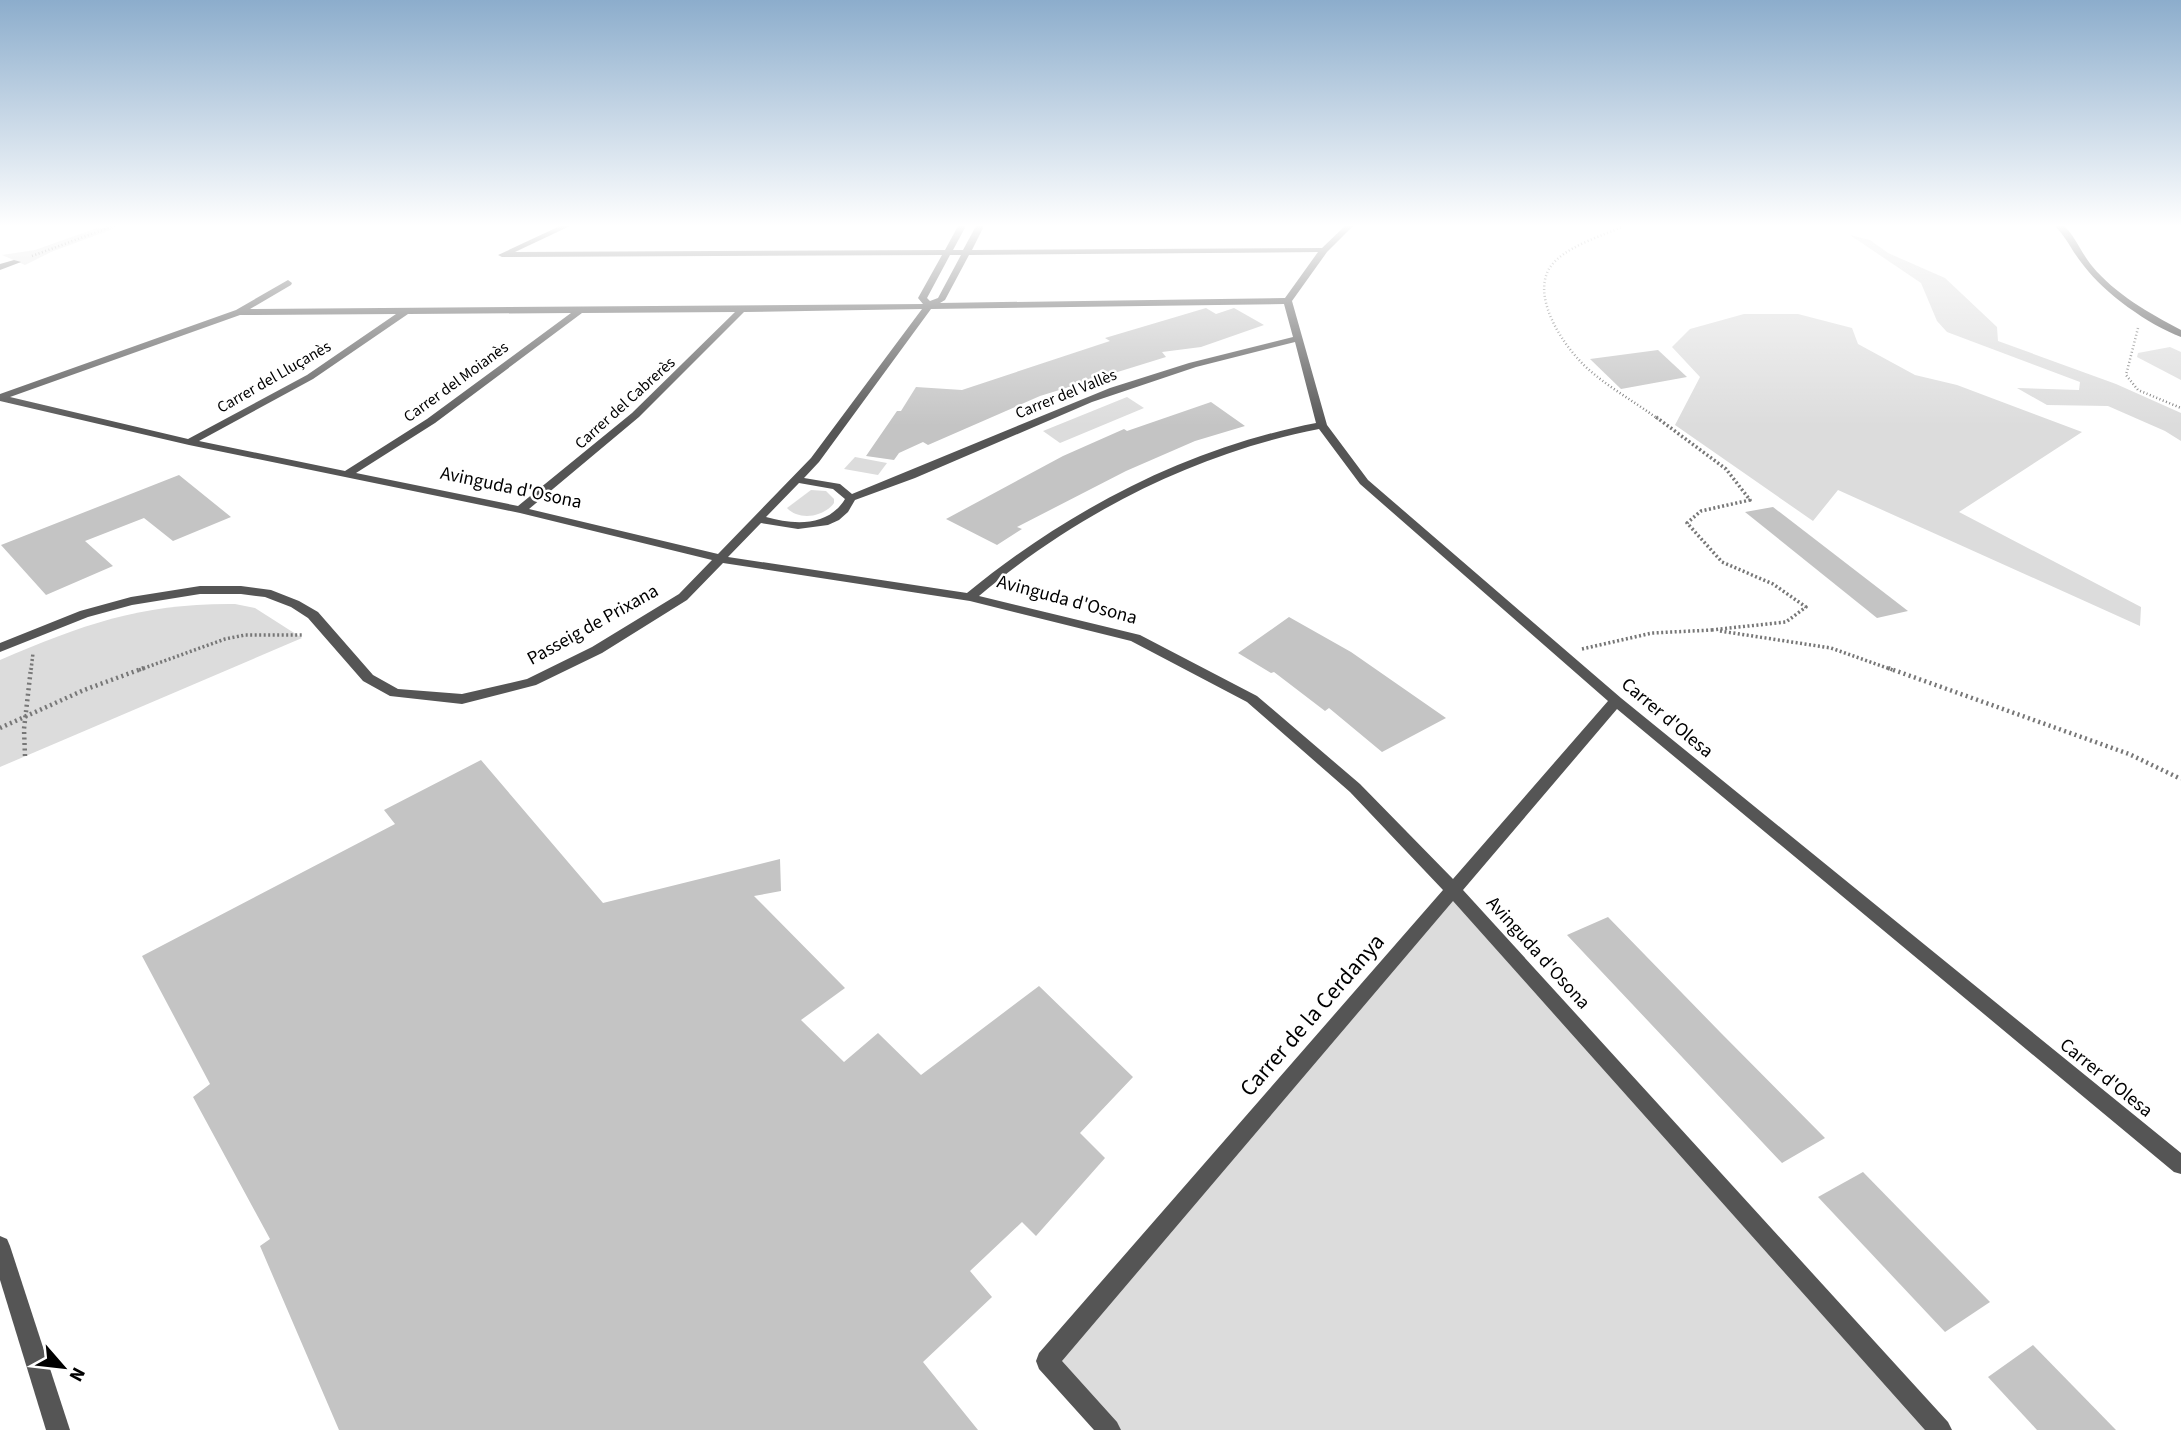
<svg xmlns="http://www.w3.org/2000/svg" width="2181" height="1430" font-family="'Source Sans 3',sans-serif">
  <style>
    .green { fill: #dcdcdc }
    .building { fill: #c4c4c4 }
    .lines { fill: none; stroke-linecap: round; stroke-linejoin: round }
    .path-far2 { stroke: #777; stroke-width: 2.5; stroke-dasharray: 1 2.5; stroke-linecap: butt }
    .path-far1 { stroke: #777; stroke-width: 3.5; stroke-dasharray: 2 2.5; stroke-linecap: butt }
    .path { stroke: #777; stroke-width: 4.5; stroke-dasharray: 2 3.5; stroke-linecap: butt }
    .service { fill: #555; fill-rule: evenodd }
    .minor { fill: #555; fill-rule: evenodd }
    .tertiary { fill: #555; fill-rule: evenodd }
    .labels { text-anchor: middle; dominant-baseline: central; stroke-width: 5; stroke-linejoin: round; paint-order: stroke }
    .far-street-label { font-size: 16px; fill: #000; stroke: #fff }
    .street-label { font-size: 19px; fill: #000; stroke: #fff }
    .near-street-label { font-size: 23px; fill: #000; stroke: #fff }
  </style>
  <rect width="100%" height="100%" fill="#fff"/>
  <g class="green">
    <path d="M 103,226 L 121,226 L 51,252 L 25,265 L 2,255 L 35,250 Z"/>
    <path d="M 1850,235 L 1870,240 L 1888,253 L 1945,278 L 1997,327 L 1998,341 L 2116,384 L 2181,413 L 2181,441 L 2165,431 L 2108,406 L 2047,405 L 2017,388 L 2079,390 L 2080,382 L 1947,332 L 1937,321 L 1921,283 Z"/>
    <path d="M 1744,314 L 1798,314 L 1852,328 L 1858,344 L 1915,375 L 1957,385 L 2082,432 L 1959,512 L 2141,607 L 2140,626 L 1838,490 L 1813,521 L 1675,425 L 1700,377 L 1672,347 L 1690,329 Z"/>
    <path d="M 2170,347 L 2181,352 L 2181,380 L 2137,357 L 2138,353 Z"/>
    <path d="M 1127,397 L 1144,408 L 1060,443 L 1043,431 Z"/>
    <path d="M 855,457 L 887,463 L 878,475 L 844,469 Z"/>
    <path d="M 811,490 L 826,491 L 834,499 L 834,503 C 824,517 799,521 787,508 Z"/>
    <path d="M 235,604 L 255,608 L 302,638 L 0,767 L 0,660 C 84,624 142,603 235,604 Z"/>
    <path d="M 1449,888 L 1940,1430 L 1109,1430 L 1047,1361 Z"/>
  </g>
  <g class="building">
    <path d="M 1206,308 L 1216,314 L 1234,308 L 1264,325 L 1201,347 L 1162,352 L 1166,357 L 1040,396 L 928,445 L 923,442 L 899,453 L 894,460 L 866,456 L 897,411 L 901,411 L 916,387 L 962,390 L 1110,341 L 1105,338 Z"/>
    <path d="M 1658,350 L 1687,377 L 1621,389 L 1590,359 Z"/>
    <path d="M 1211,402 L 1245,426 L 1195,441 L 1126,471 L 1017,527 L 1022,529 L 997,545 L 946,519 L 1063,456 L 1124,429 L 1127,431 Z"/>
    <path d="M 179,475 L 231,517 L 173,541 L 144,518 L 85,541 L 113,566 L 46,595 L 1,545 Z"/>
    <path d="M 1773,507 L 1908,611 L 1877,618 L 1745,512 Z"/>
    <path d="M 1289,617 L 1351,652 L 1446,718 L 1382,752 L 1329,708 L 1325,711 L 1274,672 L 1271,673 L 1238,653 Z"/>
    <path d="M 481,760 L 603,903 L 780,859 L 781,891 L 754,896 L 845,988 L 801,1020 L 844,1062 L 878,1033 L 921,1075 L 1039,986 L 1133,1077 L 1080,1133 L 1105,1158 L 1036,1236 L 1022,1222 L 970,1271 L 992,1297 L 923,1362 L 978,1430 L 339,1430 L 260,1246 L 270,1239 L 193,1097 L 210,1084 L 142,956 L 395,824 L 384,810 Z"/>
    <path d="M 1608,917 L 1720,1032 L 1825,1138 L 1782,1163 L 1567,935 Z"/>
    <path d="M 1863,1172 L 1990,1302 L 1945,1332 L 1818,1197 Z"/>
    <path d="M 2033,1345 L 2116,1430 L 2037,1430 L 1988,1377 Z"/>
  </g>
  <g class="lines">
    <g class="path-far2">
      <path d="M 1624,226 C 1603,236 1562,247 1549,269 C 1533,297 1560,340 1580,361 C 1599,382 1634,401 1658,419"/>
      <path d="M 32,256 L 113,226"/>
      <path d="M 2138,328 L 2126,375 L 2138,390 L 2181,408"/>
    </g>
    <g class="path-far1">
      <path d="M 1656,417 L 1726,469 L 1750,500 L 1701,511 L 1687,523 L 1722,562 L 1773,584 L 1806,607 L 1786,622 L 1711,630"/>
      <path d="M 1720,631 L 1831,648 L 1893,670"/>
      <path d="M 1582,649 L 1652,633 L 1712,630"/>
      <path d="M 31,670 L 33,653"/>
      <path d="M 139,670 L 225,639 L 245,635 L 304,635"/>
    </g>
    <g class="path">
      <path d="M 1888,668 L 2129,754 L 2181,779"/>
      <path d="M 0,728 L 84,690 L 144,668"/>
      <path d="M 25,756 L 24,729 L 31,668"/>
    </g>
    <path class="service" d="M 14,260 L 21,262 L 0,270 L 0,264 Z"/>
    <g class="minor">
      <path d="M 560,226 L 570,226 L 515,252 L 945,250 L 958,226 L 966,226 L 953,250 L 963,250 L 976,226 L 984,226 L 972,250 L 1322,248 L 1345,226 L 1353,226 L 1327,252 L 1292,301 L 1327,425 L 1368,480 L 1621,698 L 2181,1153 L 2181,1174 L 2174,1172 L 1617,709 L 1463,890 L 1948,1422 L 1952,1430 L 1925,1430 L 1453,901 L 1062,1361 L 1117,1422 L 1121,1430 L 1094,1430 L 1039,1369 L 1036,1361 L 1039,1353 L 1443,890 L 1350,792 L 1247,702 L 1131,641 L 970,601 L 723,563 L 687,600 L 602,653 L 536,685 L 462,704 L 390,696 L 363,681 L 308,618 L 291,607 L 265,597 L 241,594 L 200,594 L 132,605 L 88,617 L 0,652 L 0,643 L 80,611 L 131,597 L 200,586 L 241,586 L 271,590 L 299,601 L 318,612 L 373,675 L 398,689 L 462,694 L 527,679 L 592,647 L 679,594 L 712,560 L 520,513 L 189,445 L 0,401 L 0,394 L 236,310 L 288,280 L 292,283 L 291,285 L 250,309 L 923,304 L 918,298 L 942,255 L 502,257 L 498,255 ZM 1318,252 L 1285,298 L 940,303 L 945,300 L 969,255 ZM 950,255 L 961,255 L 938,298 L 930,301 L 927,298 ZM 1284,304 L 1293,337 L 1189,363 L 1110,388 L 852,494 L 840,484 L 804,478 L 819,462 L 931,309 ZM 922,309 L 811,458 L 718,554 L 529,509 L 639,417 L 744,312 ZM 735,312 L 632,413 L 518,506 L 356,473 L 435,423 L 582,313 ZM 571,313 L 427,419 L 345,471 L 199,441 L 313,379 L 408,314 ZM 396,314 L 307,375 L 188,439 L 10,397 L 240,315 ZM 1295,342 L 1316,423 C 1188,448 1068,510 967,593 L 728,557 L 761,523 L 798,529 L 828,525 L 839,520 L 848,512 L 855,500 L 915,478 L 1092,402 L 1196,367 ZM 1319,429 L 1360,484 L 1608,701 L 1453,879 L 1360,784 L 1257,696 L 1140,635 L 979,596 C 1076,514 1195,453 1319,429 ZM 799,483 L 833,489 L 845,499 C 828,527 794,525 766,517 Z"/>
      <path d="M 2055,226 L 2064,226 L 2067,229 C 2077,240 2082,254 2092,266 C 2115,294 2149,313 2181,330 L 2181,337 C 2149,325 2104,293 2084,266 C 2073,253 2067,238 2055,226 Z"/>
    </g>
    <path class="tertiary" d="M 0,1236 L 7,1239 L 10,1246 L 70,1430 L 46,1430 L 0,1280 Z"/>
  </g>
  <linearGradient id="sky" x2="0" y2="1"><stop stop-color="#8cadcc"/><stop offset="0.53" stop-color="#fff"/><stop offset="1" stop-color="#fff" stop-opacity="0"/></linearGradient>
  <rect width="2181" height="426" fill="url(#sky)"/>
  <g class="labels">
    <g class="far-street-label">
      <text transform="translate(274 377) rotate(-30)">Carrer del Lluçanès</text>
      <text transform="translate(456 382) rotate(-36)">Carrer del Moianès</text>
      <text transform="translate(1066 394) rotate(-22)">Carrer del Vallès</text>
      <text transform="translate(625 403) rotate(-42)">Carrer del Cabrerès</text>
    </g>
    <g class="street-label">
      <text transform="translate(511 488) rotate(12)">Avinguda d'Osona</text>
      <text transform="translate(1067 600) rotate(15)">Avinguda d'Osona</text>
      <text transform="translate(593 625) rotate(-29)">Passeig de Prixana</text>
      <text transform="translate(1667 718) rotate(40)">Carrer d'Olesa</text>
      <text transform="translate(1538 953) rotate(48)">Avinguda d'Osona</text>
      <text transform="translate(2106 1078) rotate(39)">Carrer d'Olesa</text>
    </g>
    <g class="near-street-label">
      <text transform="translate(1312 1015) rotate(-49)">Carrer de la Cerdanya</text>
    </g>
  </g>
  <g transform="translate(63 1367) rotate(118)" stroke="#ffffff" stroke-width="5" paint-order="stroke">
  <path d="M0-5L12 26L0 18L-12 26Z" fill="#000000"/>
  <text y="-10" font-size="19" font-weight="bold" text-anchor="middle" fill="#000000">N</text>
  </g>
</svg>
